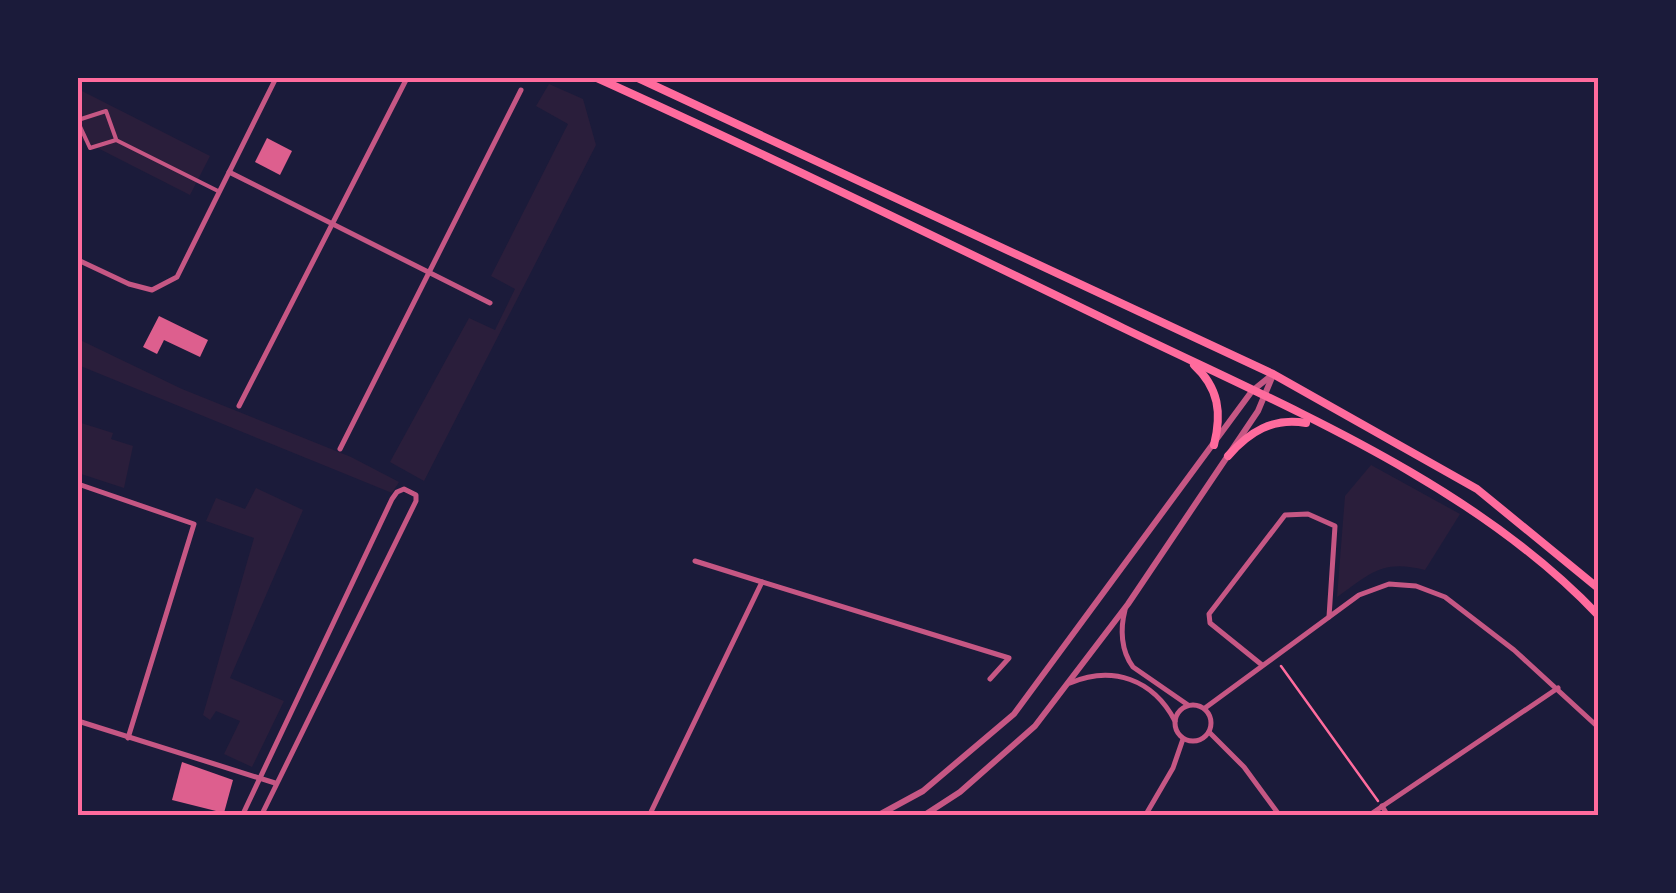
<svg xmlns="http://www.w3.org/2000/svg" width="1676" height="893" font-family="Spectral,serif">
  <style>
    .green { fill: #2a1e3b }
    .building { fill: #dd5f8e }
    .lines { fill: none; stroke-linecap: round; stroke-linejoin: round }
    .path { stroke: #ff6b9d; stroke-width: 2.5 }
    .pedestrian { stroke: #c65784; stroke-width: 4 }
    .minor { stroke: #c65784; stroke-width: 5 }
    .tertiary { stroke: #c65784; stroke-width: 6 }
    .secondary { stroke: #ff6b9d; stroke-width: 8 }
    .neatline { fill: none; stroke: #ff6b9d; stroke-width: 4 }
  </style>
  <rect width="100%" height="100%" fill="#1b1b3a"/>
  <g class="green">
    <path d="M 549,84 L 583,99 L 596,145 L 424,481 L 390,462 L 469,318 L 495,330 L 515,289 L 491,276 L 568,124 L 536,106 Z"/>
    <path d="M 78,89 L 210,156 L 190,195 L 78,138 Z"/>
    <path d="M 78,339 L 182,389 L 351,457 L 399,482 L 392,493 L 78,365 Z"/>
    <path d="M 78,422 L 113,433 L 111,439 L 133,446 L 124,488 L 78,473 Z"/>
    <path d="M 1371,465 L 1460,514 L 1425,570 C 1382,559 1371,573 1337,597 L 1345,496 Z"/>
    <path d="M 256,488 L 303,510 L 230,678 L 284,701 L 252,767 L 224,754 L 240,721 L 216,711 L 210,720 L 203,715 L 254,538 L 206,521 L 216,498 L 245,509 Z"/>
  </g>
  <g class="building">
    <path d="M 267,138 L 292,151 L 280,175 L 255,162 Z"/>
    <path d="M 159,316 L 208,340 L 200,357 L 164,340 L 157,354 L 143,347 Z"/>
    <path d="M 182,762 L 233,780 L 224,813 L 172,800 Z"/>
  </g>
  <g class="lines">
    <path class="path" d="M 1281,666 L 1378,801"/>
    <g class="pedestrian">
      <path d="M 78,120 L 106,111 L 116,139"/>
      <path d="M 78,122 L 90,148 L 116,140 L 218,191"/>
    </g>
    <g class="minor">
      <path d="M 229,172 L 490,303"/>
      <path d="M 78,260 L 129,284 L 152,290 L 177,277 L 276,78"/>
      <path d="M 239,406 L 407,78"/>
      <path d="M 340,449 L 521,90"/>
      <path d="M 78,484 L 194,524 L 128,738"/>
      <path d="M 695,561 L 762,582"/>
      <path d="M 1125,610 C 1120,629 1121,651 1133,667 L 1188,705"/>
      <path d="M 1262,665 L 1210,623 L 1209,614 L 1285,515 L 1308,514 L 1335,526 L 1329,617"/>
      <path d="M 1070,683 C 1112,665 1153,679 1175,721"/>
      <circle cx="1193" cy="723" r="18"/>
      <path d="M 1205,708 L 1359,595 L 1389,584 L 1416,586 L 1445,597 L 1514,650 L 1598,727"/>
      <path d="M 78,721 L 275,783"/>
      <path d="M 1209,732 L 1244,767 L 1280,816"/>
      <path d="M 1382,806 L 1388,816"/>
      <path d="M 242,816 L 392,499 L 397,492 L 404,489 L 416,495 L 416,501 L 261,816"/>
      <path d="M 649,816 L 762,582 L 1009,658 L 990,679"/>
      <path d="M 1145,816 L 1173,768 L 1183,739"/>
      <path d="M 1368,816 L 1558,688"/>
    </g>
    <g class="tertiary">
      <path d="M 877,816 L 923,791 L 1014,714 L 1252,391 L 1273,374"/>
      <path d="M 923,816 L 960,792 L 1035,726 L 1128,604 L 1258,411 L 1273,375"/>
    </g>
    <g class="secondary">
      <path d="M 597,78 C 774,158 948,243 1123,328 C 1284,406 1473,483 1598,615"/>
      <path d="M 638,78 L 1273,374 L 1477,489 L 1598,588"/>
      <path d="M 1194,365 C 1219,388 1222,413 1214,445"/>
      <path d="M 1228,456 C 1249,432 1273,417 1306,423"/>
    </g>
  </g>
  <rect width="1676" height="893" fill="none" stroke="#1b1b3a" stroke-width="160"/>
  <rect x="80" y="80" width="1516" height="733" class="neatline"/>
</svg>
